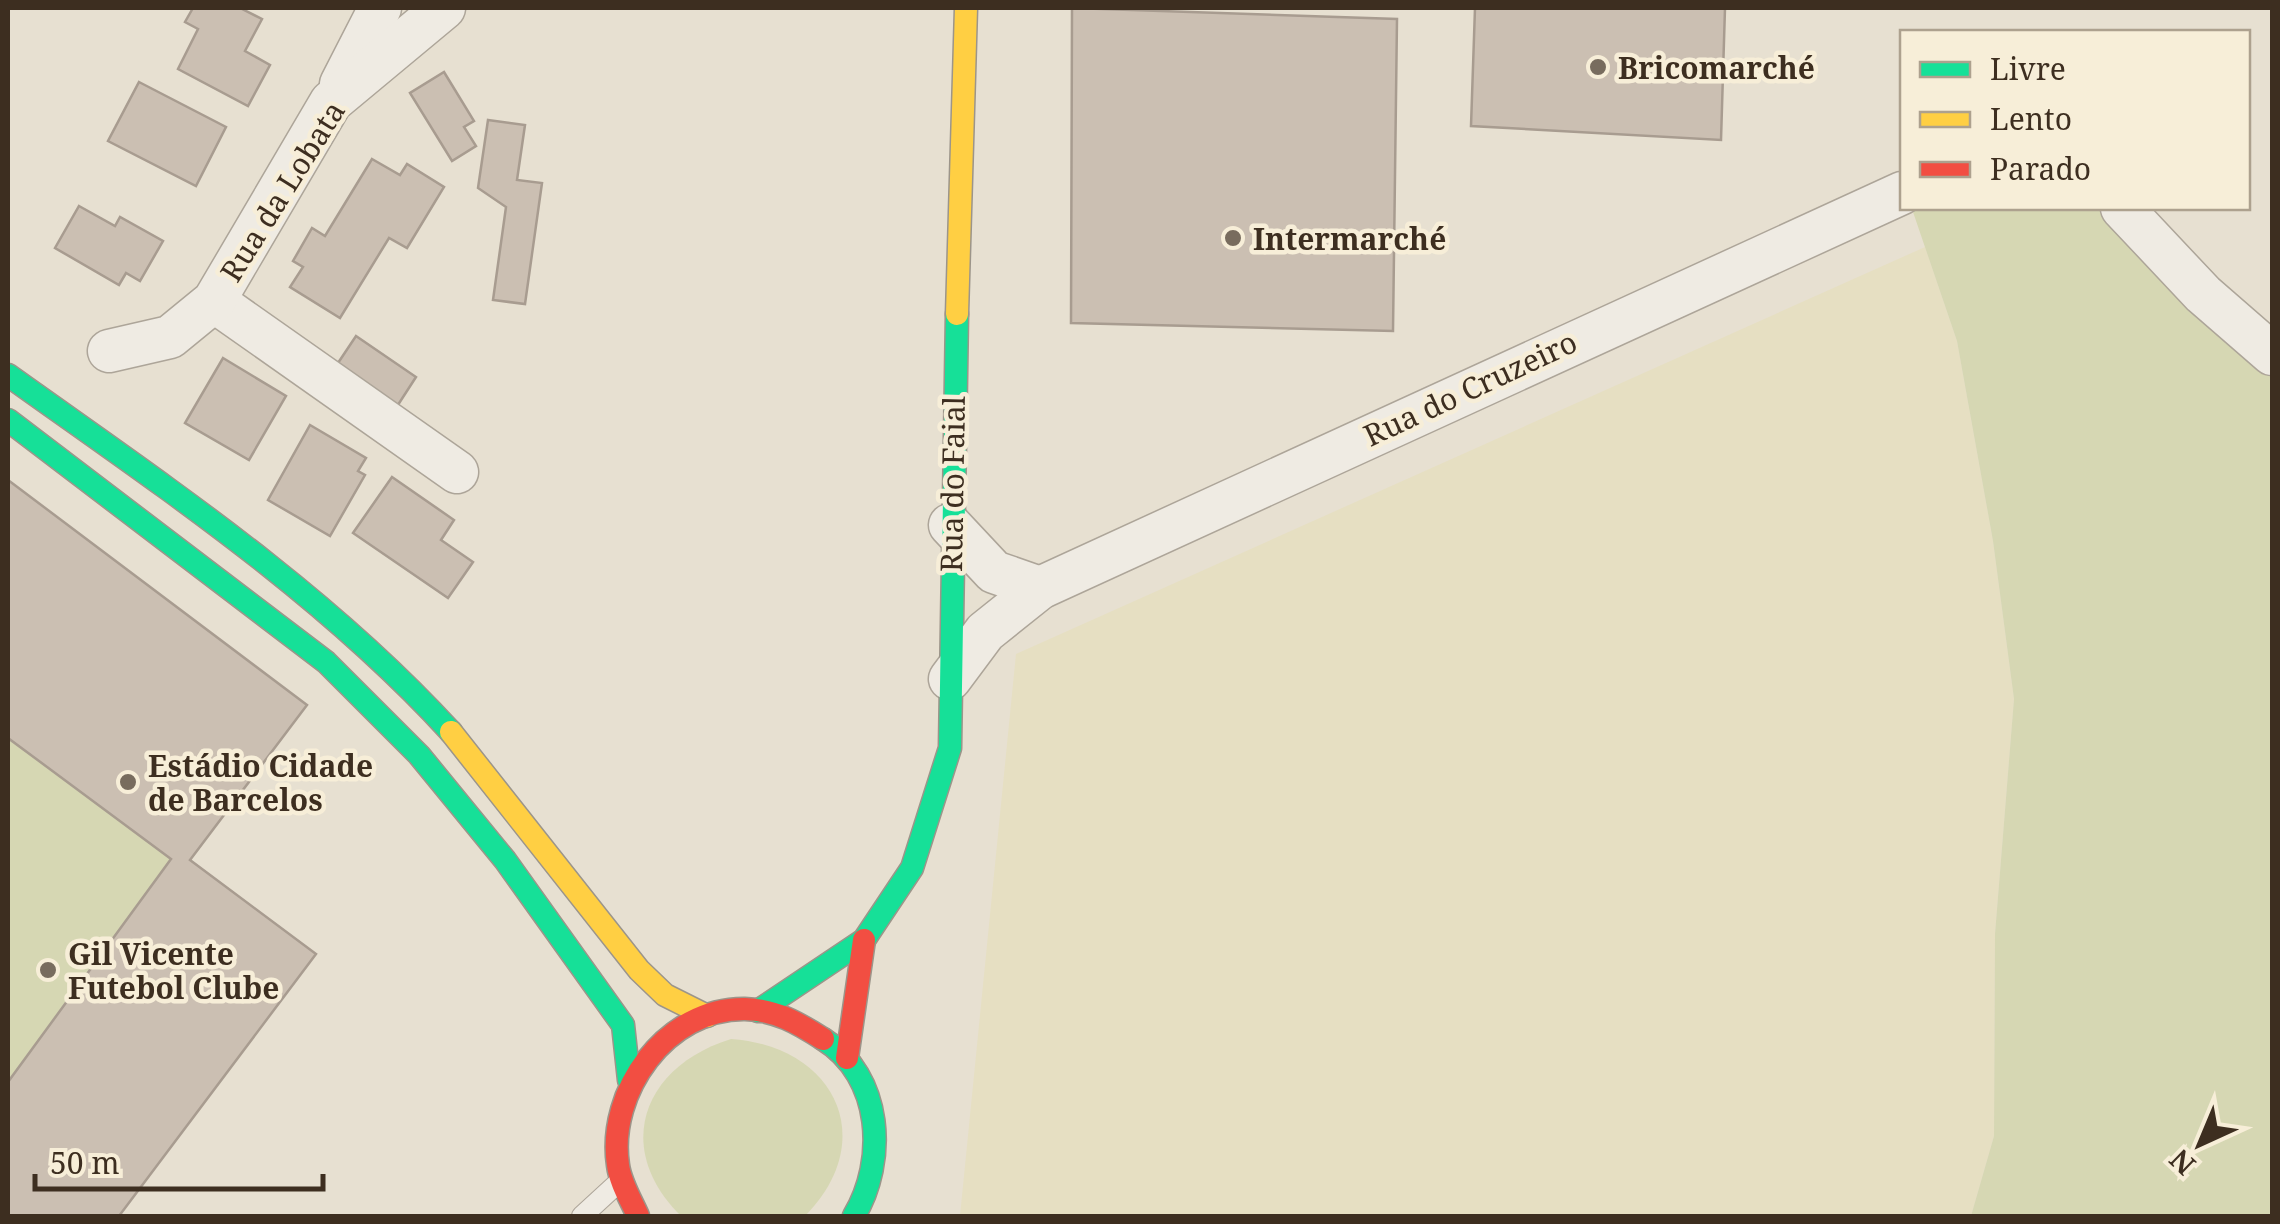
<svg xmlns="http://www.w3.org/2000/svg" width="2280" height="1224" font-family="'Noto Serif',serif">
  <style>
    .farmland { fill: #e6dfc2 }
    .green { fill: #d6d7b3 }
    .building { fill: #cbbfb2; stroke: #a89c90; stroke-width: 2.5 }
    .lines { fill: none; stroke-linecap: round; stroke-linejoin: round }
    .lane-casing { stroke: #ada599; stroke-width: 22 }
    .street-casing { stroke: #ada599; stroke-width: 45 }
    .fast-casing { stroke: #9c958a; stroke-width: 25 }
    .slow-casing { stroke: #9c958a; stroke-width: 25 }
    .jam-casing { stroke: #9c958a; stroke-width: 25 }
    .lane { stroke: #efebe3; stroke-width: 20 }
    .street { stroke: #efebe3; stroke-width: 42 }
    .fast { stroke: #16e098; stroke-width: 22 }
    .slow { stroke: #ffcf43; stroke-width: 22 }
    .jam { stroke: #f24e42; stroke-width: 22 }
    .poi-dot { fill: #786c5e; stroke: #f7eed8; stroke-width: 4 }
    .labels { text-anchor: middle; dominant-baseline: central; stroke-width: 9; stroke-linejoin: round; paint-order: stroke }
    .poi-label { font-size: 30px; font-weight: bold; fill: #3d2e20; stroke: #f7eed8; text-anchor: start }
    .street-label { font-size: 30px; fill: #3d2e20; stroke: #f7eed8 }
  </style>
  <rect width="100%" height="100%" fill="#e7e0d1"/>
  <path class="farmland" d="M 1925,247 L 1957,341 L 1993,541 L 2014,699 L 1995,934 L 1994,1136 L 1971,1216 L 960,1216 L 1016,654 Z"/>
  <g class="green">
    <path d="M 2122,208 L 2272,354 L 2272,1216 L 1971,1216 L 1994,1136 L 1995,934 L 2014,699 L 1993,541 L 1957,341 L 1912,209 Z"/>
    <path d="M 8,480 L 307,705 L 191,860 L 316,954 L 119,1216 L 8,1216 Z"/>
    <path d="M 731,1039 C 834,1046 881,1139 805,1216 L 681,1216 C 612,1148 643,1066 731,1039 Z"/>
  </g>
  <g class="building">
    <path d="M 193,8 L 240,8 L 262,19 L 245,51 L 270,65 L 248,106 L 178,69 L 198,29 L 185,22 Z"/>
    <path d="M 1072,8 L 1397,19 L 1393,331 L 1071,323 Z"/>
    <path d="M 1475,8 L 1725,8 L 1721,140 L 1471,126 Z"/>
    <path d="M 444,72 L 474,121 L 464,127 L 476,146 L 452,161 L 410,93 Z"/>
    <path d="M 139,82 L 226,127 L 196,186 L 108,141 Z"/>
    <path d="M 488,120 L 525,125 L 517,180 L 542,183 L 525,304 L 493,300 L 506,207 L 478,188 Z"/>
    <path d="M 372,159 L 400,175 L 407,164 L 444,187 L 407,248 L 389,238 L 340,318 L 290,287 L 303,267 L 293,261 L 312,228 L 325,236 Z"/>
    <path d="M 79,206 L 115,226 L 120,217 L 163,241 L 140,281 L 126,273 L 119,285 L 55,248 Z"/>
    <path d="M 356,336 L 416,377 L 396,408 L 336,366 Z"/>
    <path d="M 223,358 L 286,396 L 249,460 L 185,423 Z"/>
    <path d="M 310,425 L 366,458 L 358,471 L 365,475 L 330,536 L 268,500 Z"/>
    <path d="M 392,477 L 454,520 L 441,540 L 473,562 L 448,598 L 353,533 Z"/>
    <path d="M 8,480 L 307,705 L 190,860 L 316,954 L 119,1216 L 8,1216 L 8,1082 L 171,859 L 8,738 Z"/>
  </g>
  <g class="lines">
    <g class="lane-casing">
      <path id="lane" d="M 582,1216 L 619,1182"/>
    </g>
    <g class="street-casing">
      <g id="street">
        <path d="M 341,84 L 380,8"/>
        <path d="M 2122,208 L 2203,294 L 2272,354"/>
        <path d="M 214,301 L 457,472"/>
        <path d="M 109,351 L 170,337 L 214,301 L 331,102 L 444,8"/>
        <path d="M 950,525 L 994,572 L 1040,588"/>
        <path d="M 950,679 L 985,632 L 1040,588 L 1902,193"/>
      </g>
    </g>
    <g class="fast-casing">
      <g id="fast">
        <path d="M 8,375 C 162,485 323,592 451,732"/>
        <path d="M 8,420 L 326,662 L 419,755 L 505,860 L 623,1025 L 629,1080"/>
        <path d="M 758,1011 L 864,940 L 912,868 L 950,748 L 957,314"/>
        <path d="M 823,1039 C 883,1076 887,1161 854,1216"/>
      </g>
    </g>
    <g class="slow-casing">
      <g id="slow">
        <path d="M 957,314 L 966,8"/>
        <path d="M 451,732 L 639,970 L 665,995 L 707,1016"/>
      </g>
    </g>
    <g class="jam-casing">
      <g id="jam">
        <path d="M 847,1058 L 864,940"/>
        <path d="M 638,1216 C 631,1200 620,1182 618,1165 C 607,1092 666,1008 745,1009 C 776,1010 798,1023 823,1039"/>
      </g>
    </g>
    <use href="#lane" class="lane"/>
    <use href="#street" class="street"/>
    <use href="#fast" class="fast"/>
    <use href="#slow" class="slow"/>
    <use href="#jam" class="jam"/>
  </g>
  <g class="poi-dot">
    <circle cx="1598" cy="67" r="10"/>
    <circle cx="1233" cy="238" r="10"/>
    <circle cx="128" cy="782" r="10"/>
    <circle cx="48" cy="970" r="10"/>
  </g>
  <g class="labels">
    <g class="poi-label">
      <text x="1618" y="67">Bricomarché</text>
      <text x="1253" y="238">Intermarché</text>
      <text x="148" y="765">Estádio Cidade<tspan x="148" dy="34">de Barcelos</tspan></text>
      <text x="68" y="953">Gil Vicente<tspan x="68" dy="34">Futebol Clube</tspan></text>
    </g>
    <g class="street-label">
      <text transform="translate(282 191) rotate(-58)">Rua da Lobata</text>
      <text transform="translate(1470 388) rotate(-25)">Rua do Cruzeiro</text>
      <text transform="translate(952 484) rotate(-89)">Rua do Faial</text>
    </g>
  </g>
  <rect width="2280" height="1224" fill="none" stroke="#3d2e20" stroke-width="20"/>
  <rect x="1900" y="30" width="350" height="180" fill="#f7eed8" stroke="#ada18e" stroke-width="2.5"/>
  <rect x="1920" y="62" width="50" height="15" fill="#16e098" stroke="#ada18e" stroke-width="2.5"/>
  <text x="1990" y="80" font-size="30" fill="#3d2e20">Livre</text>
  <rect x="1920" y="112" width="50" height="15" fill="#ffcf43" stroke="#ada18e" stroke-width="2.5"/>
  <text x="1990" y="130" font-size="30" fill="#3d2e20">Lento</text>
  <rect x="1920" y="162" width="50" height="15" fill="#f24e42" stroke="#ada18e" stroke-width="2.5"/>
  <text x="1990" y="180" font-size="30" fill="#3d2e20">Parado</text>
  <g transform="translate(2200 1144) rotate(224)" stroke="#f7eed8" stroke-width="8" paint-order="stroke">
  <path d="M0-8L18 38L0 25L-18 38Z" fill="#3d2e20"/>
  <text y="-15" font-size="28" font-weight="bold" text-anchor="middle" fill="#3d2e20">N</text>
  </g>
  <path d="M35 1174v15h288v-15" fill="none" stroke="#3d2e20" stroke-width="5"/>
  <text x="50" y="1174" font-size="30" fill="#3d2e20" stroke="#f7eed8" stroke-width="8" paint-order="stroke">50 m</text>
</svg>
